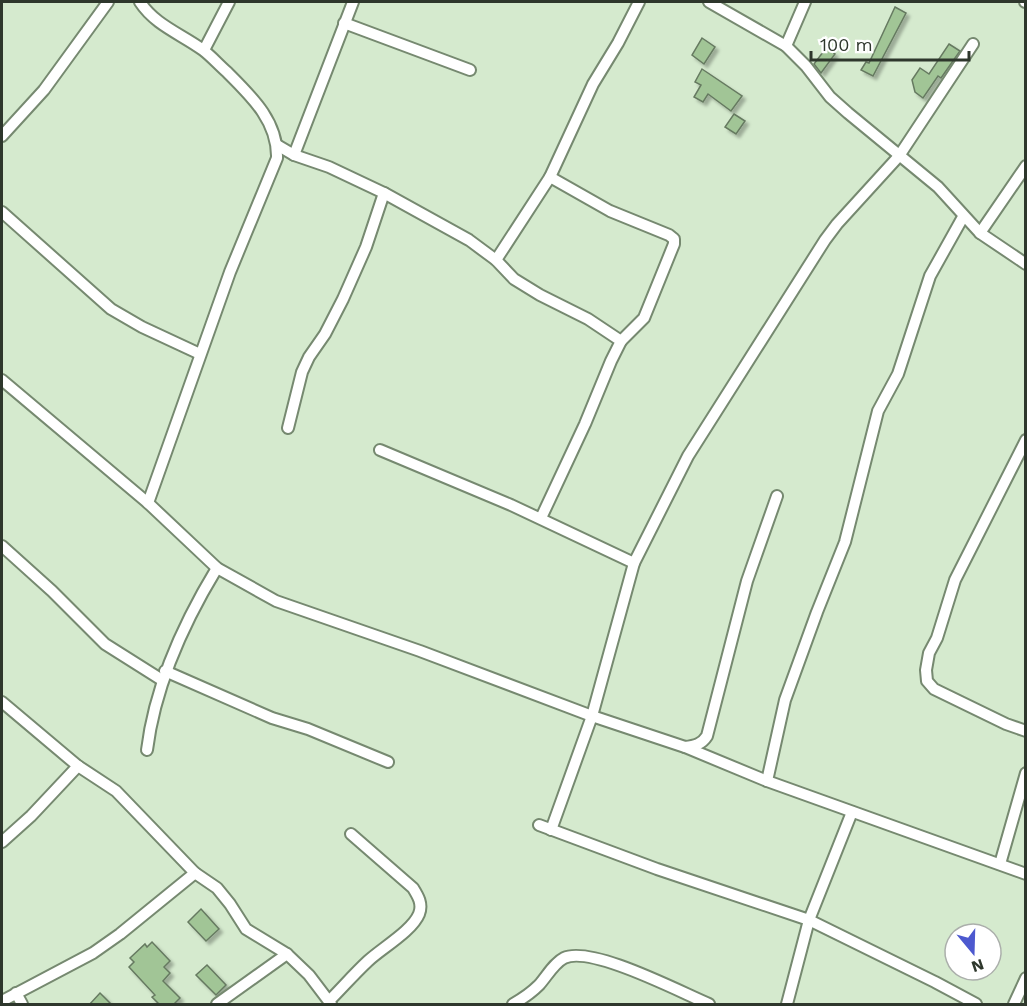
<svg xmlns="http://www.w3.org/2000/svg" width="1027" height="1006" font-family="'Work Sans',sans-serif">
  <style>
    .building { fill: #a1c596; stroke: #667a61; stroke-width: 1.5; filter: url(#shadow) }
    .lines { fill: none; stroke-linecap: round; stroke-linejoin: round }
    .street-casing { stroke: #768970; stroke-width: 14 }
    .street { stroke: #fff; stroke-width: 10 }
  </style>
  <defs>
    <filter id="shadow"><feDropShadow dx="3.5" dy="3.5" stdDeviation="1.5" flood-color="#0004"/></filter>
  </defs>
  <rect width="100%" height="100%" fill="#d5eace"/>
  <g class="building">
    <path d="M 895,7 L 906,13 L 873,76 L 861,70 L 866,62 L 869,63 Z"/>
    <path d="M 702,38 L 715,47 L 704,64 L 692,55 Z"/>
    <path d="M 949,44 L 960,51 L 941,78 L 938,76 L 923,98 L 915,92 L 912,80 L 920,68 L 929,74 Z"/>
    <path d="M 826,48 L 835,54 L 821,73 L 814,64 Z"/>
    <path d="M 702,69 L 742,96 L 731,111 L 708,94 L 703,102 L 694,97 L 701,85 L 695,82 Z"/>
    <path d="M 734,114 L 745,121 L 736,134 L 725,127 Z"/>
    <path d="M 201,909 L 219,929 L 206,941 L 188,922 Z"/>
    <path d="M 152,942 L 170,961 L 164,967 L 170,973 L 163,981 L 180,998 L 173,1005 L 160,1005 L 152,997 L 155,995 L 129,967 L 134,962 L 130,958 L 145,944 L 147,947 Z"/>
    <path d="M 207,965 L 226,985 L 216,995 L 196,975 Z"/>
    <path d="M 100,993 L 112,1005 L 89,1005 Z"/>
  </g>
  <g class="lines">
    <g class="street-casing">
      <g id="street">
        <path d="M 140,2 C 155,25 181,34 203,50 C 211,56 219,65 227,72 C 251,96 278,121 277,158 L 230,272 L 148,503"/>
        <path d="M 709,2 L 786,46 L 806,66 L 830,97 L 848,113 L 938,187 L 980,233 L 1026,264"/>
        <path d="M 1025,2 L 1026,2"/>
        <path d="M 344,23 L 470,70"/>
        <path d="M 786,46 L 805,2"/>
        <path d="M 204,50 L 229,2"/>
        <path d="M 2,136 L 44,90 L 108,2"/>
        <path d="M 277,145 L 294,155 L 329,167 L 384,193 L 469,240 L 496,260 L 514,279 L 540,295 L 588,319 L 621,341 L 611,361 L 585,424 L 541,518"/>
        <path d="M 294,155 L 353,2"/>
        <path d="M 550,177 L 610,211 L 669,235 L 674,239 L 674,244 L 644,318 L 621,341"/>
        <path d="M 2,212 L 111,309 L 142,327 L 200,354"/>
        <path d="M 980,233 L 1026,166"/>
        <path d="M 496,260 L 550,177 L 593,84 L 618,43 L 639,2"/>
        <path d="M 2,380 L 148,503 L 217,568 L 276,601 L 420,651 L 592,716 L 685,747 L 767,781 L 1026,874"/>
        <path d="M 288,428 L 302,372 L 309,357 L 325,334 L 343,299 L 366,247 L 384,193"/>
        <path d="M 1026,440 L 955,580 L 937,638 L 929,653 L 926,670 L 927,681 L 934,689 L 1006,724 L 1026,731"/>
        <path d="M 380,450 L 511,505 L 634,563 L 592,716 L 551,830"/>
        <path d="M 2,546 L 52,591 L 105,644 L 162,680"/>
        <path d="M 634,563 L 688,456 L 825,240 L 837,224 L 899,156 L 973,44"/>
        <path d="M 165,671 L 272,718 L 308,729 L 388,762"/>
        <path d="M 2,702 L 78,766 L 116,791 L 195,873 L 217,888 L 230,904 L 246,929 L 287,954 L 309,975 L 331,1004"/>
        <path d="M 685,747 C 695,746 702,744 707,736 L 747,581 L 777,496"/>
        <path d="M 147,750 C 155,685 183,624 217,568"/>
        <path d="M 767,781 L 785,700 L 817,612 L 845,542 L 878,411 L 898,374 L 930,276 L 963,217"/>
        <path d="M 539,825 L 657,869 L 809,920 L 935,982 L 976,1004"/>
        <path d="M 2,842 L 31,816 L 78,766"/>
        <path d="M 1000,864 L 1026,773"/>
        <path d="M 16,993 L 22,1004"/>
        <path d="M 2,1001 L 93,953 L 120,934 L 195,873"/>
        <path d="M 329,1001 C 342,988 354,974 368,961 C 382,948 412,931 419,914 C 423,904 418,896 413,888 L 351,834"/>
        <path d="M 217,1004 L 287,954"/>
        <path d="M 513,1004 C 522,999 531,993 539,985 C 547,976 554,963 564,958 C 591,945 680,992 709,1004"/>
        <path d="M 787,1004 L 809,920 L 852,812"/>
        <path d="M 1014,1004 L 1026,978"/>
      </g>
    </g>
    <use href="#street" class="street"/>
  </g>
  <rect width="1027" height="1006" fill="none" stroke="#2e372c" stroke-width="6"/>
  <g transform="translate(973 952) rotate(161)"><circle r="28" fill="#ffffff" stroke="#abafab" stroke-width="1.5"/>
  <path d="M0-4.5L10 22L0 15L-10 22Z" fill="#4d59cf"/>
  <text y="-9" font-size="16" font-weight="bold" text-anchor="middle" fill="#2e372c">N</text>
  </g>
  <path d="M811 51v9h158v-9" fill="none" stroke="#2e372c" stroke-width="3"/>
  <text x="820" y="51" font-size="18" fill="#2e372c" stroke="#ffffff" stroke-width="4.5" paint-order="stroke">100 m</text>
</svg>
